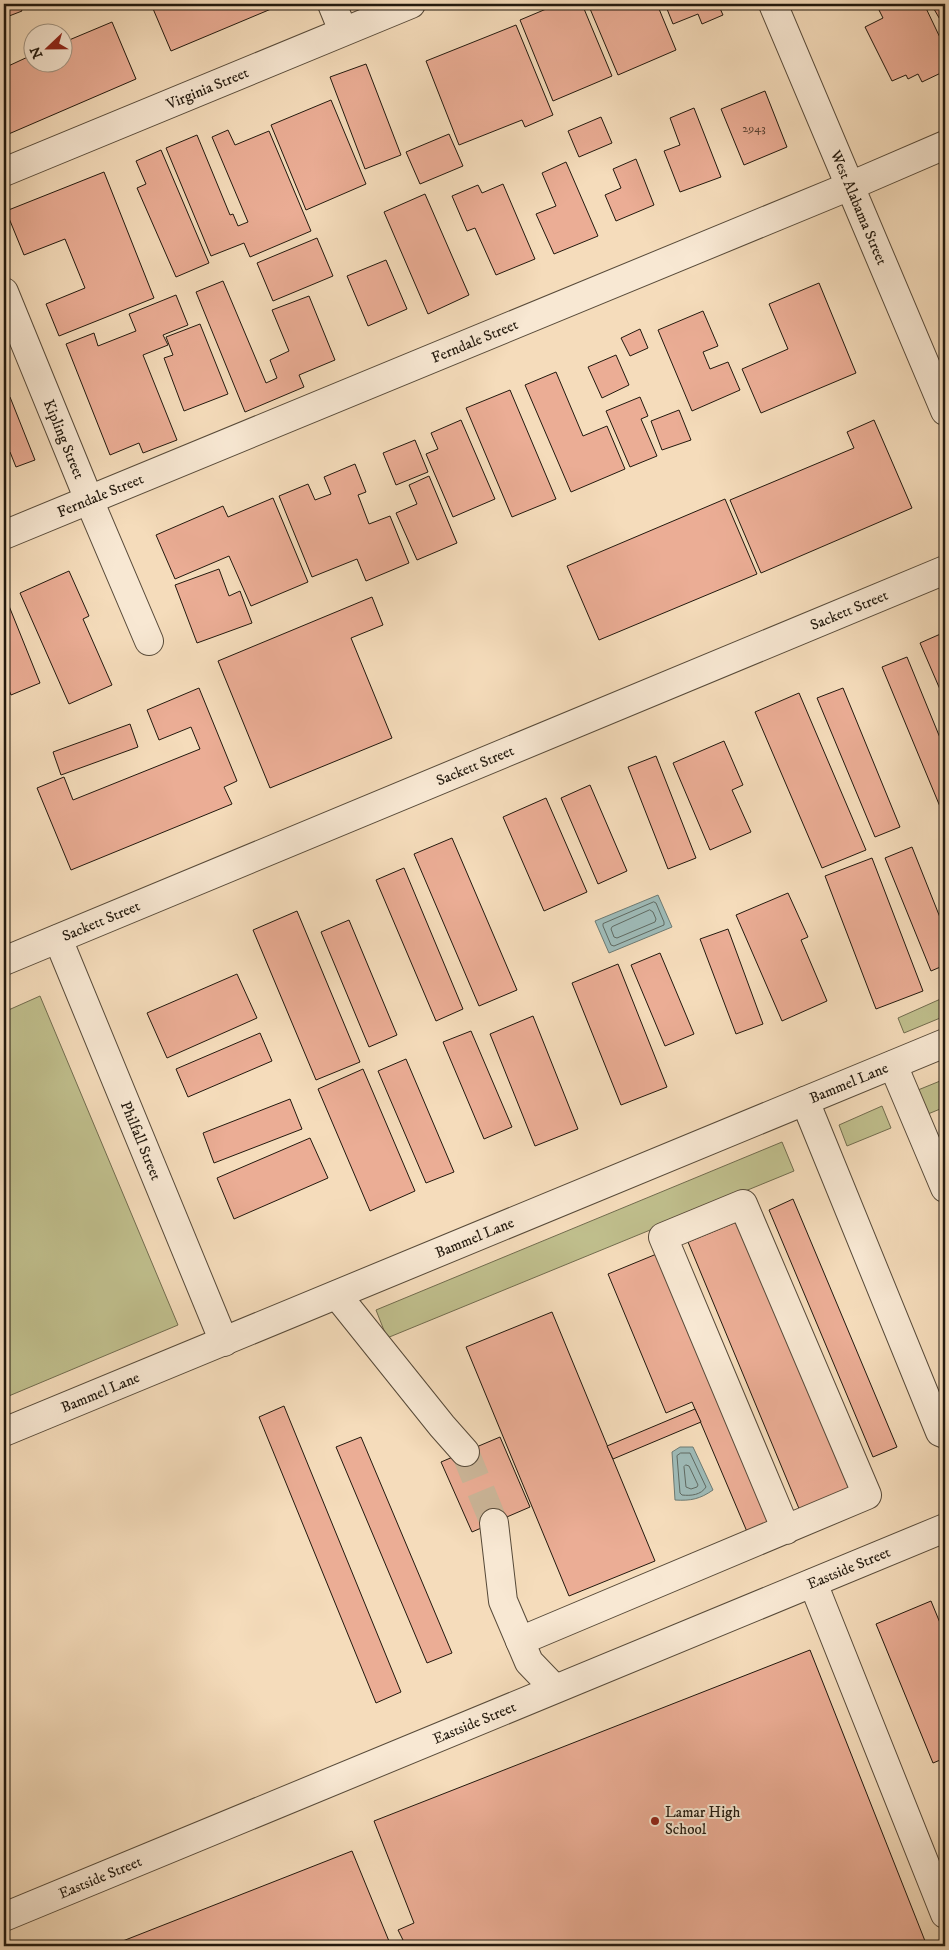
<svg xmlns="http://www.w3.org/2000/svg" width="949" height="1950" font-family="'IM FELL DW Pica',serif">
  <style>
    .green { fill: #c0bf8d; stroke: #716c4e }
    .water { fill: #9ebab7; stroke: #6c7a73 }
    .lines { fill: none; stroke-linecap: round; stroke-linejoin: round }
    .shore { stroke: #606a62; stroke-width: 1 }
    .building { fill: #ebad95; stroke: #22190e }
    .minor-tunnel { stroke: #cbb598; stroke-width: 28; stroke-dasharray: 28 14; stroke-linecap: butt }
    .minor-casing { stroke: #574a39; stroke-width: 30 }
    .minor { stroke: #f8e8d3; stroke-width: 28 }
    .poi-dot { fill: #8f2418; stroke: #f8e8d3; stroke-width: 2 }
    .labels { text-anchor: middle; dominant-baseline: central; stroke-width: 4; stroke-linejoin: round; paint-order: stroke }
    .number-label { font-size: 12px; fill: #543e30 }
    .street-label { font-size: 15px; fill: #22190e; stroke: #f8e8d3 }
    .poi-label { font-size: 15px; fill: #22190e; stroke: #f8e8d3; text-anchor: start }
  </style>
  <rect width="100%" height="100%" fill="#f5dcbb"/>
  <filter id="stains"><feTurbulence type="fractalNoise" baseFrequency=".004" numOctaves="4"/><feColorMatrix values="0 0 0 0 .2 0 0 0 0 .09 0 0 0 0 .02 0 0 0 .5 -.17"/></filter>
  <radialGradient id="worn" r=".72"><stop offset=".6" stop-color="#630" stop-opacity="0"/><stop offset="1" stop-color="#630" stop-opacity=".3"/></radialGradient>
  <g class="green">
    <path d="M 40,996 L 178,1325 L 4,1398 L 4,1012 Z"/>
    <path d="M 945,997 L 945,1016 L 904,1033 L 898,1018 Z"/>
    <path d="M 945,1079 L 945,1107 L 928,1114 L 918,1090 Z"/>
    <path d="M 882,1106 L 891,1128 L 847,1146 L 839,1125 Z"/>
    <path d="M 782,1142 L 794,1171 L 387,1338 L 376,1310 Z"/>
  </g>
  <g class="water">
    <path d="M 658,895 L 672,927 L 609,953 L 595,921 Z"/>
    <path d="M 680,1447 L 693,1447 L 713,1490 C 700,1499 691,1501 675,1500 L 672,1452 Z"/>
  </g>
  <g class="lines">
    <g class="shore">
      <path d="M 654,902 L 656,903 L 664,922 L 664,925 L 614,946 L 611,945 L 603,926 L 603,924 Z"/>
      <path d="M 650,910 L 653,912 L 656,919 L 655,922 L 617,938 L 614,937 L 611,929 L 612,927 Z"/>
      <path d="M 681,1453 L 690,1453 L 706,1487 C 701,1495 691,1496 682,1495 L 680,1493 L 677,1456 Z"/>
      <path d="M 686,1465 L 689,1466 L 698,1485 L 697,1487 L 691,1489 L 686,1487 L 684,1467 Z"/>
    </g>
  </g>
  <g class="building">
    <path d="M 4,4 L 19,4 L 22,11 L 4,18 Z"/>
    <path d="M 151,4 L 283,4 L 171,51 Z"/>
    <path d="M 558,4 L 582,4 L 612,76 L 553,101 L 520,20 Z"/>
    <path d="M 588,4 L 657,4 L 676,50 L 618,75 Z"/>
    <path d="M 665,4 L 718,4 L 723,15 L 702,24 L 698,14 L 673,24 Z"/>
    <path d="M 876,4 L 924,4 L 945,48 L 945,71 L 922,82 L 918,74 L 908,79 L 906,75 L 892,81 L 865,27 L 883,18 Z"/>
    <path d="M 931,4 L 945,4 L 945,28 Z"/>
    <path d="M 112,22 L 136,79 L 4,136 L 4,68 L 32,55 L 32,62 L 62,62 L 62,43 Z"/>
    <path d="M 516,25 L 553,115 L 525,127 L 522,120 L 459,145 L 426,61 Z"/>
    <path d="M 366,64 L 401,155 L 365,169 L 330,77 Z"/>
    <path d="M 765,91 L 787,147 L 744,165 L 721,109 Z"/>
    <path d="M 331,100 L 366,184 L 306,210 L 271,125 Z"/>
    <path d="M 694,108 L 721,177 L 680,192 L 664,151 L 680,145 L 670,118 Z"/>
    <path d="M 601,117 L 612,143 L 579,157 L 568,131 Z"/>
    <path d="M 228,130 L 235,145 L 269,131 L 311,231 L 250,257 L 244,243 L 211,256 L 166,148 L 197,135 L 230,215 L 233,214 L 238,226 L 248,222 L 212,137 Z"/>
    <path d="M 449,134 L 463,166 L 420,184 L 406,152 Z"/>
    <path d="M 161,150 L 209,263 L 176,277 L 137,188 L 146,184 L 136,161 Z"/>
    <path d="M 636,159 L 654,205 L 616,221 L 605,195 L 621,188 L 613,169 Z"/>
    <path d="M 566,162 L 598,236 L 554,254 L 536,214 L 556,206 L 542,173 Z"/>
    <path d="M 104,172 L 154,298 L 59,336 L 46,304 L 85,288 L 65,239 L 24,255 L 6,211 Z"/>
    <path d="M 503,184 L 535,259 L 496,275 L 475,228 L 467,231 L 452,196 L 478,185 L 482,193 Z"/>
    <path d="M 425,194 L 469,295 L 428,314 L 384,212 Z"/>
    <path d="M 317,238 L 333,276 L 273,301 L 257,263 Z"/>
    <path d="M 386,260 L 407,309 L 368,326 L 347,276 Z"/>
    <path d="M 223,281 L 266,383 L 277,378 L 270,360 L 289,351 L 272,310 L 309,296 L 335,360 L 299,375 L 304,387 L 245,412 L 196,292 Z"/>
    <path d="M 819,283 L 856,373 L 761,413 L 742,369 L 788,349 L 769,304 Z"/>
    <path d="M 176,295 L 188,325 L 163,335 L 168,345 L 143,355 L 177,440 L 143,453 L 139,443 L 110,455 L 66,344 L 94,333 L 98,346 L 136,331 L 129,314 Z"/>
    <path d="M 703,311 L 718,346 L 703,352 L 710,369 L 728,362 L 740,390 L 692,411 L 658,330 Z"/>
    <path d="M 200,324 L 228,394 L 184,411 L 164,358 L 173,355 L 166,337 Z"/>
    <path d="M 640,329 L 648,348 L 630,356 L 621,338 Z"/>
    <path d="M 616,355 L 629,385 L 602,398 L 588,367 Z"/>
    <path d="M 556,372 L 583,436 L 607,426 L 625,469 L 571,492 L 525,385 Z"/>
    <path d="M 510,390 L 556,499 L 512,517 L 466,408 Z"/>
    <path d="M 10,397 L 35,460 L 16,467 L 10,452 L 4,454 L 4,399 Z"/>
    <path d="M 640,397 L 648,416 L 641,419 L 657,456 L 630,467 L 606,411 Z"/>
    <path d="M 679,410 L 691,440 L 662,450 L 651,421 Z"/>
    <path d="M 461,420 L 495,499 L 453,517 L 426,454 L 438,449 L 431,433 Z"/>
    <path d="M 874,420 L 912,508 L 761,573 L 730,500 L 854,448 L 847,432 Z"/>
    <path d="M 415,440 L 428,472 L 396,485 L 383,453 Z"/>
    <path d="M 355,464 L 366,492 L 358,495 L 369,524 L 390,516 L 409,563 L 366,581 L 357,559 L 312,577 L 279,496 L 308,484 L 315,500 L 331,494 L 324,477 Z"/>
    <path d="M 429,476 L 457,543 L 417,560 L 396,513 L 417,504 L 409,485 Z"/>
    <path d="M 273,498 L 308,582 L 251,606 L 229,556 L 175,579 L 156,535 L 223,506 L 228,517 Z"/>
    <path d="M 725,499 L 757,574 L 599,640 L 567,566 Z"/>
    <path d="M 219,569 L 229,596 L 240,591 L 252,623 L 197,643 L 175,585 Z"/>
    <path d="M 69,571 L 89,616 L 83,619 L 112,685 L 69,704 L 20,593 Z"/>
    <path d="M 372,597 L 383,625 L 351,638 L 392,738 L 270,788 L 218,661 Z"/>
    <path d="M 7,601 L 40,683 L 11,695 L 4,677 L 4,602 Z"/>
    <path d="M 945,632 L 945,701 L 920,643 Z"/>
    <path d="M 907,657 L 945,750 L 945,808 L 941,809 L 882,667 Z"/>
    <path d="M 199,688 L 237,781 L 224,787 L 232,804 L 71,870 L 37,788 L 64,777 L 73,800 L 200,749 L 191,727 L 159,740 L 147,710 Z"/>
    <path d="M 843,688 L 900,827 L 875,837 L 817,698 Z"/>
    <path d="M 799,693 L 866,850 L 822,868 L 755,712 Z"/>
    <path d="M 130,724 L 138,747 L 61,775 L 53,752 Z"/>
    <path d="M 724,741 L 743,785 L 732,790 L 751,832 L 710,850 L 673,763 Z"/>
    <path d="M 656,756 L 696,858 L 668,869 L 628,767 Z"/>
    <path d="M 590,785 L 627,871 L 598,884 L 561,798 Z"/>
    <path d="M 546,798 L 587,892 L 544,911 L 503,817 Z"/>
    <path d="M 452,838 L 517,990 L 479,1006 L 414,854 Z"/>
    <path d="M 912,847 L 945,930 L 945,965 L 931,971 L 885,858 Z"/>
    <path d="M 872,858 L 923,991 L 876,1009 L 825,876 Z"/>
    <path d="M 404,868 L 463,1009 L 436,1021 L 376,880 Z"/>
    <path d="M 788,893 L 808,937 L 801,940 L 827,1001 L 782,1021 L 736,915 Z"/>
    <path d="M 297,911 L 360,1062 L 316,1080 L 253,930 Z"/>
    <path d="M 349,920 L 397,1035 L 369,1047 L 321,932 Z"/>
    <path d="M 728,929 L 763,1024 L 736,1034 L 700,939 Z"/>
    <path d="M 660,953 L 694,1034 L 665,1046 L 631,965 Z"/>
    <path d="M 618,964 L 667,1087 L 621,1105 L 572,983 Z"/>
    <path d="M 237,974 L 257,1018 L 167,1058 L 147,1013 Z"/>
    <path d="M 533,1016 L 578,1129 L 535,1146 L 490,1034 Z"/>
    <path d="M 471,1031 L 512,1127 L 484,1139 L 443,1042 Z"/>
    <path d="M 260,1033 L 272,1061 L 188,1097 L 176,1069 Z"/>
    <path d="M 406,1059 L 454,1172 L 426,1183 L 378,1071 Z"/>
    <path d="M 363,1069 L 415,1191 L 370,1211 L 318,1089 Z"/>
    <path d="M 290,1099 L 302,1129 L 214,1163 L 203,1133 Z"/>
    <path d="M 310,1138 L 328,1178 L 234,1219 L 217,1178 Z"/>
    <path d="M 793,1199 L 897,1447 L 873,1457 L 769,1210 Z"/>
    <path d="M 739,1221 L 851,1490 L 800,1511 L 688,1242 Z"/>
    <path d="M 659,1253 L 772,1523 L 748,1534 L 692,1402 L 666,1413 L 608,1274 Z"/>
    <path d="M 552,1312 L 655,1561 L 569,1596 L 466,1347 Z"/>
    <path d="M 284,1406 L 401,1692 L 376,1703 L 259,1417 Z"/>
    <path d="M 695,1409 L 701,1422 L 613,1459 L 607,1446 Z"/>
    <path d="M 361,1437 L 452,1653 L 427,1663 L 336,1447 Z"/>
    <path d="M 500,1437 L 530,1507 L 472,1532 L 441,1462 Z"/>
    <path d="M 931,1601 L 945,1635 L 945,1758 L 933,1763 L 876,1624 Z"/>
    <path d="M 810,1650 L 927,1946 L 110,1946 L 352,1851 L 391,1946 L 403,1940 L 398,1930 L 414,1923 L 374,1821 Z"/>
  </g>
  <g class="lines">
    <path class="minor-tunnel" d="M 465,1452 L 494,1523"/>
    <g class="minor-casing">
      <g id="minor">
        <path d="M 332,4 L 343,31"/>
        <path id="s1" d="M 773,4 L 945,411"/>
        <path id="s2" d="M 4,172 L 411,4"/>
        <path id="s3" d="M 4,292 L 89,500 L 149,641"/>
        <path id="s4" d="M 4,535 L 850,186 L 945,145"/>
        <path id="s5" d="M 58,939 L 224,1342"/>
        <path id="s6" d="M 4,961 L 945,570"/>
        <path d="M 893,1065 L 945,1188"/>
        <path d="M 805,1101 L 940,1432 L 945,1434"/>
        <path d="M 337,1295 L 442,1426 L 465,1452"/>
        <path id="s7" d="M 4,1432 L 945,1043"/>
        <path d="M 494,1523 L 503,1601 L 529,1662 L 554,1688"/>
        <path d="M 813,1583 L 945,1914"/>
        <path d="M 520,1641 C 635,1592 751,1544 867,1495 L 743,1204 L 663,1237 L 786,1530"/>
        <path id="s8" d="M 4,1917 L 945,1528"/>
      </g>
    </g>
    <use href="#minor" class="minor"/>
  </g>
  <circle class="poi-dot" cx="655" cy="1821" r="5"/>
  <g class="labels">
    <g class="number-label">
      <text x="754" y="128">2943</text>
    </g>
    <g class="street-label">
      <text stroke="none"><textPath href="#s2" startOffset="220">Virginia Street</textPath></text>
      <text stroke="none"><textPath href="#s1" startOffset="221">West Alabama Street</textPath></text>
      <text stroke="none"><textPath href="#s4" startOffset="509">Ferndale Street</textPath></text>
      <text stroke="none"><textPath href="#s3" startOffset="159">Kipling Street</textPath></text>
      <text stroke="none"><textPath href="#s4" startOffset="104">Ferndale Street</textPath></text>
      <text stroke="none"><textPath href="#s6" startOffset="915">Sackett Street</textPath></text>
      <text stroke="none"><textPath href="#s6" startOffset="510">Sackett Street</textPath></text>
      <text stroke="none"><textPath href="#s6" startOffset="105">Sackett Street</textPath></text>
      <text stroke="none"><textPath href="#s7" startOffset="914">Bammel Lane</textPath></text>
      <text stroke="none"><textPath href="#s5" startOffset="218">Philfall Street</textPath></text>
      <text stroke="none"><textPath href="#s7" startOffset="509">Bammel Lane</textPath></text>
      <text stroke="none"><textPath href="#s7" startOffset="104">Bammel Lane</textPath></text>
      <text stroke="none"><textPath href="#s8" startOffset="914">Eastside Street</textPath></text>
      <text stroke="none"><textPath href="#s8" startOffset="509">Eastside Street</textPath></text>
      <text stroke="none"><textPath href="#s8" startOffset="104">Eastside Street</textPath></text>
    </g>
    <g class="poi-label">
      <text x="665" y="1812">Lamar High<tspan x="665" dy="17">School</tspan></text>
    </g>
  </g>
  <rect width="949" height="1950" fill="none" stroke="#f5dcbb" stroke-width="20"/>
  <rect x="5" y="5" width="939" height="1940" fill="none" stroke="#22190e" stroke-width="2.5"/>
  <rect x="10" y="10" width="929" height="1930" fill="none" stroke="#22190e"/>
  <g transform="translate(48 48) rotate(248)"><circle r="24" fill="#f8e8d3" stroke="#a29584"/>
  <path d="M0-4L9 19L0 12L-9 19Z" fill="#8f2418"/>
  <text y="-8" font-size="14" font-weight="bold" text-anchor="middle" fill="#22190e">N</text>
  </g>
  <rect width="100%" height="100%" filter="url(#stains)"/>
  <rect width="100%" height="100%" fill="url(#worn)"/>
</svg>
